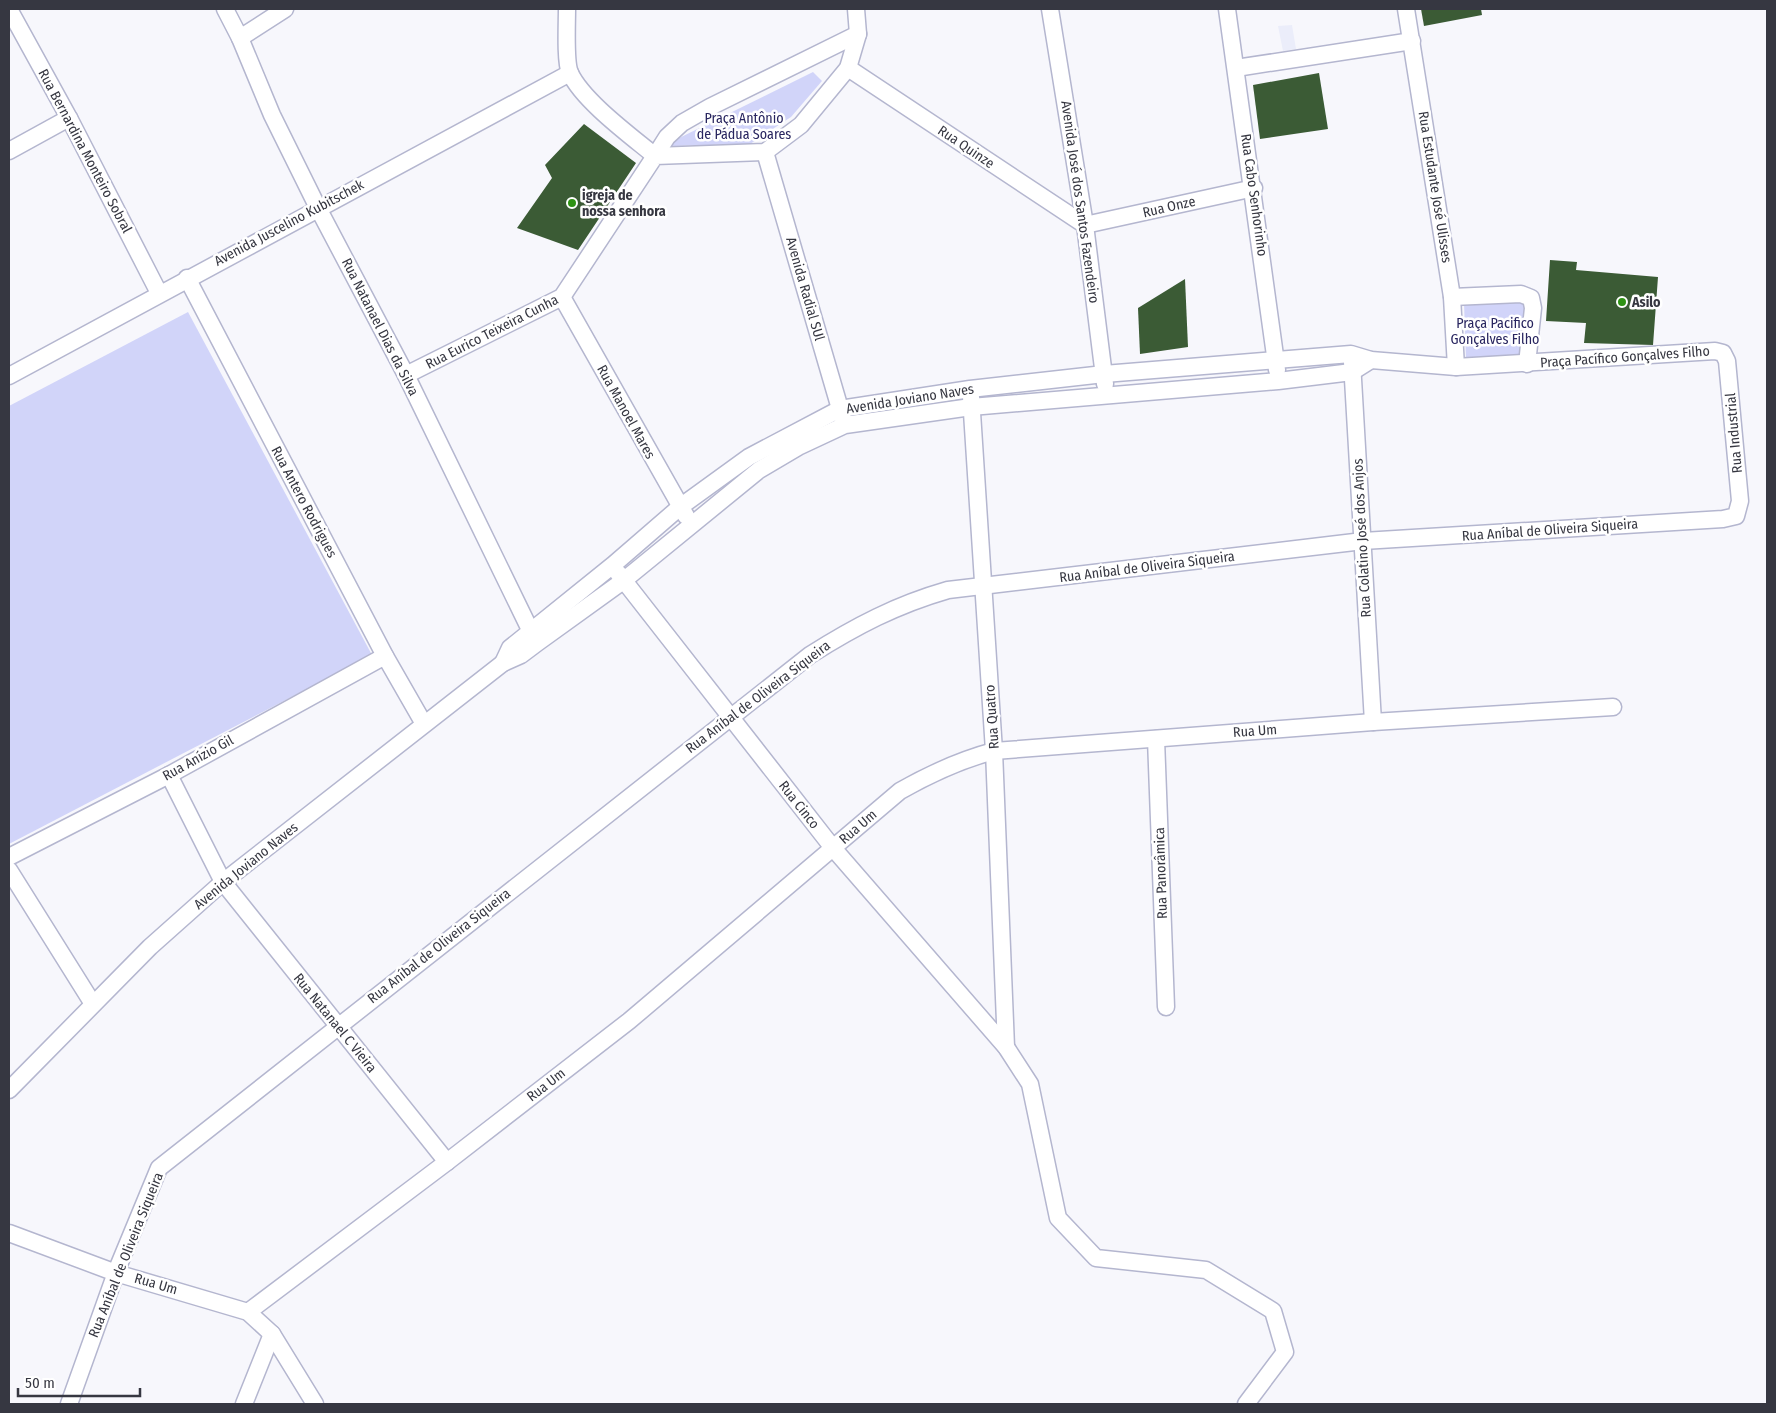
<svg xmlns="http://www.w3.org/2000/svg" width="1776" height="1413" font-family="'Fira Sans Condensed',sans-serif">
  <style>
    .built { fill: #ebedfa }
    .green { fill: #d1d4f9 }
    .building { fill: #3b5b35 }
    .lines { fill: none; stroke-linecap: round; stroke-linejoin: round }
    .street-casing { stroke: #b4b6cf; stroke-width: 19 }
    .street { stroke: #fff; stroke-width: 16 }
    .poi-dot { fill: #2e9214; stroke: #fff; stroke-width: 2 }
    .labels { text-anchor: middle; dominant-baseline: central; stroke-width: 5; stroke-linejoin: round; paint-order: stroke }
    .park-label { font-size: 14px; fill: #28255f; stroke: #fff }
    .street-label { font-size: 14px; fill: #363741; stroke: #fff }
    .poi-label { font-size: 14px; font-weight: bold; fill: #363741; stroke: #fff; text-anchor: start }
  </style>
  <rect width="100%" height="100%" fill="#f7f7fc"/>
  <path class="built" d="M 1292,25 L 1296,49 L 1283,51 L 1278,26 Z"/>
  <g class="green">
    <path d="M 813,72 L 822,81 L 791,117 L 750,144 L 673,146 L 671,142 Z"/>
    <path d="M 1525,301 L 1522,361 L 1466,359 L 1464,303 Z"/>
    <path d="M 188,312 L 372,655 L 9,844 L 9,406 Z"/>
  </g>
  <g class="building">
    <path d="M 1421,9 L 1481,9 L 1482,15 L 1424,26 Z"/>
    <path d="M 1319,73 L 1328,129 L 1260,139 L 1253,85 Z"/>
    <path d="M 584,124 L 636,163 L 578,250 L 517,228 L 552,178 L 545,165 Z"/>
    <path d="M 1550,260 L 1577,262 L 1576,270 L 1658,277 L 1653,345 L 1584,343 L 1586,323 L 1546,321 Z"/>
    <path d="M 1185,279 L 1188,347 L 1140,354 L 1138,308 Z"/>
  </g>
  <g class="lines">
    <g class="street-casing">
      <g id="street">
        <path d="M 9,9 L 69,118 L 159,293"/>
        <path d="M 225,9 L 240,38 L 272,115 L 318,208 L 406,375 L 535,640"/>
        <path d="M 567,9 C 567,23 565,62 570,73 C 583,101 631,136 655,156 L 667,137 L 682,123 L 710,107 L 858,34 L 856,9"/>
        <path d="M 1050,9 L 1085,225 L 1105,384"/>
        <path d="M 1227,9 L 1277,370"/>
        <path d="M 1406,9 L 1452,297 L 1456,367"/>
        <path d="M 240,38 L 285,9"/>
        <path d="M 848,68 L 1085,225 L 1254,188"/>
        <path d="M 1236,68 L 1412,41"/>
        <path d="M 9,151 L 69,118"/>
        <path d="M 765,152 L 843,419"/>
        <path d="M 187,278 L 385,656 L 424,724"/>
        <path d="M 562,297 L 686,516"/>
        <path d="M 1452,297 L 1521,294 L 1531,298 L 1533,308 L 1527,364"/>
        <path d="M 1352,362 L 1373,722"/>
        <path d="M 406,375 L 562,297 L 655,156 L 765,152 L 801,125 L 848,68 L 858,34"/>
        <path d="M 9,376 L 570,73"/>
        <path d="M 971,397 L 994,751 L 1006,1047"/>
        <path d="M 618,573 L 833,848 L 1006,1047 L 1030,1084 L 1058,1218 L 1096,1258 L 1206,1270 L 1273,1311 L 1285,1352 L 1246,1404"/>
        <path d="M 1156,739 L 1166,1007"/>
        <path d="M 169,775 L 223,882 L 447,1162"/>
        <path d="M 9,857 L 169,775 L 385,656"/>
        <path d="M 9,870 L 93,1004"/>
        <path d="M 9,1090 L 150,947 L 223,882 L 503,663 L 521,655 L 537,643 L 623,581 L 759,470 L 798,447 L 845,425 L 971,407 L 1278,381 L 1352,372 L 1371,360"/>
        <path d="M 9,1233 L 116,1273 L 248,1312 L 272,1334 L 315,1404"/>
        <path d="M 248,1312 L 447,1162 L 629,1021 L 900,791 C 930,774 960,760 994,751 L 1373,722 L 1613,707"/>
        <path d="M 69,1404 L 118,1267 L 159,1168 L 810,655 C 856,626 896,605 948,590 L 1363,541 L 1723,519 L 1736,516 L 1740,501 L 1727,361 L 1723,353 L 1715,351 L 1456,367 L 1371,360 L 1351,354 L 1104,374 L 970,389 L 840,409 L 749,457 L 680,507 L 613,565 L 510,648 L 503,663"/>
        <path d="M 244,1404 L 272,1334"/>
      </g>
    </g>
    <use href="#street" class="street"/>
  </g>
  <g class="poi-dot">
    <circle cx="572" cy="203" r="5"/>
    <circle cx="1622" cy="302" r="5"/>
  </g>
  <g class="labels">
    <g class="park-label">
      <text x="744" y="118">Praça Antônio<tspan x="744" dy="16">de Pádua Soares</tspan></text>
      <text x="1495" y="323">Praça Pacifico<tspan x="1495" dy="16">Gonçalves Filho</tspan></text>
    </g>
    <g class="street-label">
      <text transform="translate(966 147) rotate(34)">Rua Quinze</text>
      <text transform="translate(85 151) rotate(62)">Rua Bernardina Monteiro Sobral</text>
      <text transform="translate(1435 187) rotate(81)">Rua Estudante José Ulisses</text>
      <text transform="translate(1254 195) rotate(82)">Rua Cabo Senhorinho</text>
      <text transform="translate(1080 202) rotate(82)">Avenida José dos Santos Fazendeiro</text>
      <text transform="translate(1169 207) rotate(-13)">Rua Onze</text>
      <text transform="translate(289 223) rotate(-28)">Avenida Juscelino Kubitschek</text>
      <text transform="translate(805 289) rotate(74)">Avenida Radial SUl</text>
      <text transform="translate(380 327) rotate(63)">Rua Natanael Dias da Silva</text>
      <text transform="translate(492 332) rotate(-27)">Rua Eurico Teixeira Cunha</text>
      <text transform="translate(1625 357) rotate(-4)">Praça Pacífico Gonçalves Filho</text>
      <text transform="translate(910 399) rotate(-9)">Avenida Joviano Naves</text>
      <text transform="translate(626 412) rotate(61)">Rua Manoel Mares</text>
      <text transform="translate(1734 433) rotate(-95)">Rua Industrial</text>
      <text transform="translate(304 502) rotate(62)">Rua Antero Rodrigues</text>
      <text transform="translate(1550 530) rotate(-4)">Rua Aníbal de Oliveira Siqueira</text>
      <text transform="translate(1362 538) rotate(-93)">Rua Colatino José dos Anjos</text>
      <text transform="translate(1147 567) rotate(-7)">Rua Aníbal de Oliveira Siqueira</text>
      <text transform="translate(758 697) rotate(-37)">Rua Aníbal de Oliveira Siqueira</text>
      <text transform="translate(992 717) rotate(-94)">Rua Quatro</text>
      <text transform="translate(1255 731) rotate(-4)">Rua Um</text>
      <text transform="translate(198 758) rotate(-29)">Rua Anízio Gil</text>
      <text transform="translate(799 805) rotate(52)">Rua Cinco</text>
      <text transform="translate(858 827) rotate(-41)">Rua Um</text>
      <text transform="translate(246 866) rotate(-39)">Avenida Joviano Naves</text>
      <text transform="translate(1161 873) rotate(-92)">Rua Panorâmica</text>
      <text transform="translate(439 946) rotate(-38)">Rua Aníbal de Oliveira Siqueira</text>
      <text transform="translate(335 1023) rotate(51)">Rua Natanael C Vieira</text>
      <text transform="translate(546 1085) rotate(-38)">Rua Um</text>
      <text transform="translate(126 1255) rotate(-68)">Rua Aníbal de Oliveira Siqueira</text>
      <text transform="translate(156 1284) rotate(16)">Rua Um</text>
    </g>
    <g class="poi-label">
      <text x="582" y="195">igreja de<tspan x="582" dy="16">nossa senhora</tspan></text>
      <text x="1632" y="302">Asilo</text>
    </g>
  </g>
  <rect width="1776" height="1413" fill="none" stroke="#363741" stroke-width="20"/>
  <path d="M18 1388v8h122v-8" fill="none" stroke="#363741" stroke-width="2.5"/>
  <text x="25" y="1388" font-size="15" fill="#363741" stroke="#ffffff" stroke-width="4" paint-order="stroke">50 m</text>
</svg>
